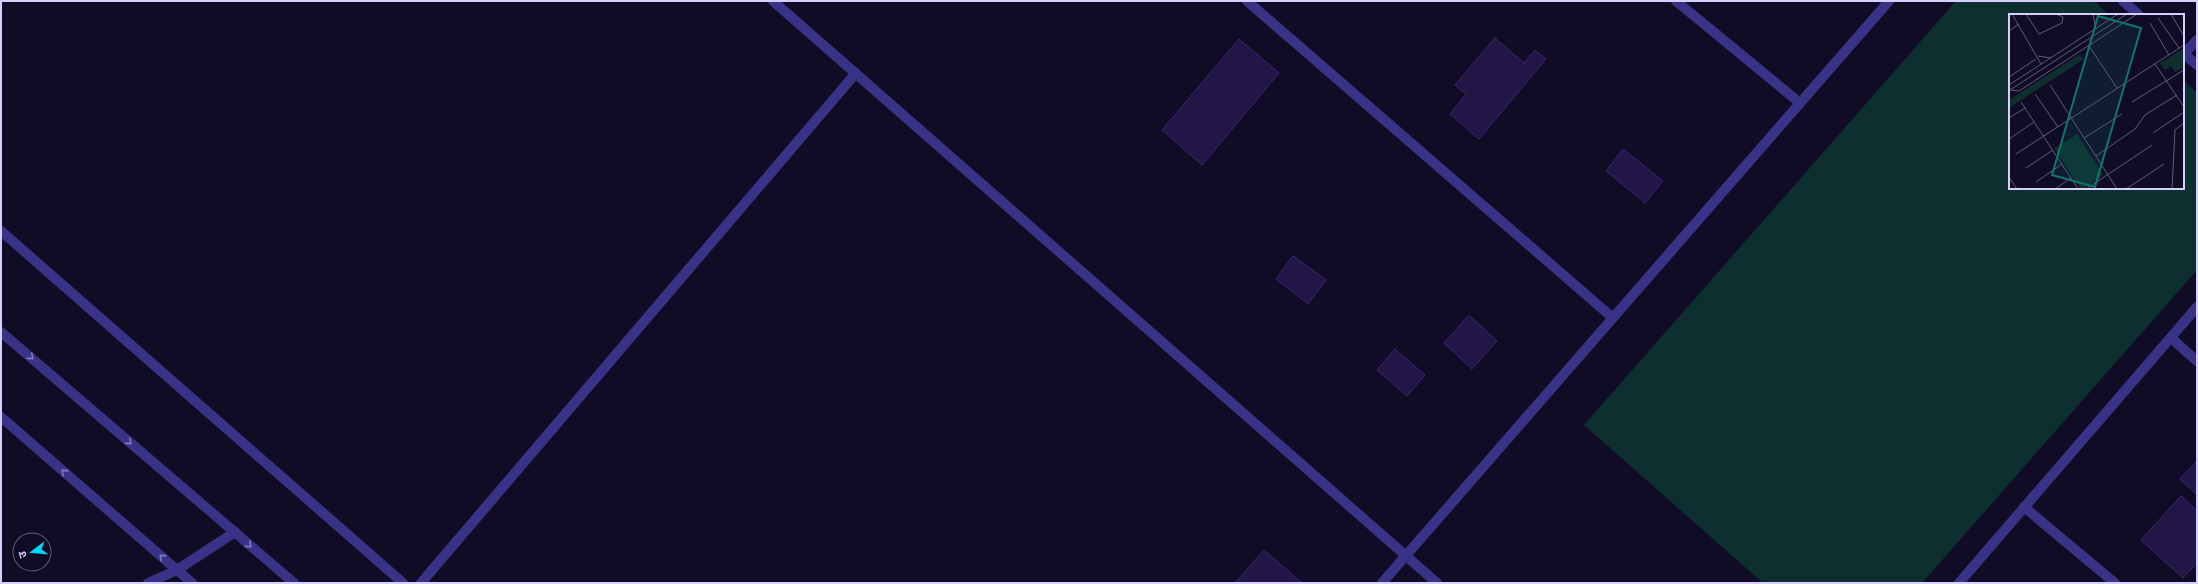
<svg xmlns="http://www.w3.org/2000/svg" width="2198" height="584" font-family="'Varela Round','Noto Sans Devanagari',sans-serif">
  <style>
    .green { fill: #0e2f2f }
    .building { fill: #221647; stroke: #392675 }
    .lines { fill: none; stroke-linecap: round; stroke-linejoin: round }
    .minor { stroke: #393388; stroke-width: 10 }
    .tertiary { stroke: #393388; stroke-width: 10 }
    .oneway { stroke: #807abe }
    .inset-road { fill: none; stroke: #605a7c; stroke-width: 1 }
    .view { fill: #0f766e; fill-opacity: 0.15; stroke: #0f766e; stroke-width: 2 }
    .inset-edge { fill: none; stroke: #d7d0ff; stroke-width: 2 }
  </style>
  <rect width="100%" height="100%" fill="#110c25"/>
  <path class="green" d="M 1956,1 L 2094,1 L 2109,15 L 2010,15 L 2010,188 L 2183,188 L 2183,80 L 2197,93 L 2197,270 L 1922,583 L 1763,583 L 1584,425 Z"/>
  <g class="building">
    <path d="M 1495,38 L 1524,63 L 1535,50 L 1546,59 L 1479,139 L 1450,114 L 1466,94 L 1455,85 Z"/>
    <path d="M 1239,39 L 1279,73 L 1202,165 L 1162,130 Z"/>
    <path d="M 1623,149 L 1663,181 L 1645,203 L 1606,171 Z"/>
    <path d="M 1293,256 L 1326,280 L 1308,304 L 1276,279 Z"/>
    <path d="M 1469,315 L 1497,341 L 1472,369 L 1444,343 Z"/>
    <path d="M 1395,349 L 1425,375 L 1407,396 L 1377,370 Z"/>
    <path d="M 2197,461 L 2197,495 L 2180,479 Z"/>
    <path d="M 2181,496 L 2197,511 L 2197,563 L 2183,578 L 2141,540 Z"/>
    <path d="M 1264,550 L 1302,583 L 1235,583 Z"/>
  </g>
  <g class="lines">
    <g class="minor">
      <path d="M 773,1 L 1437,583"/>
      <path d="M 1247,1 L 1613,318"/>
      <path d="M 1676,1 L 1800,103"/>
      <path d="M 2123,1 L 2139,15"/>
      <path d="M 2183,53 L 2197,65"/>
      <path d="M 2184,54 L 2197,40"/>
      <path d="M 1,231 L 403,583"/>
      <path d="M 2171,338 L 2197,361"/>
      <path d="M 2024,507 L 2115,583"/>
      <path d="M 148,583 L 177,570 L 235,532"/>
      <path d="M 421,583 L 856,73"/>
      <path d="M 1382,583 L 1889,1"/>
      <path d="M 1959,583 L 2197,307"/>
    </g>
    <g class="tertiary">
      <path d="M 1,332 L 294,583"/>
      <path d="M 1,417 L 192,583"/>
    </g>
  </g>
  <defs><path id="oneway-chevron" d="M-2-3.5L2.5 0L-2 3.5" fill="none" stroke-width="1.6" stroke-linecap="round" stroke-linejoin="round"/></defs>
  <g class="oneway">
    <use href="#oneway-chevron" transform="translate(31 357) rotate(41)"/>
    <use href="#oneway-chevron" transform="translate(129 442) rotate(41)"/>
    <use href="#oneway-chevron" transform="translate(64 472) rotate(-139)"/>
    <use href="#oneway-chevron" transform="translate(249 545) rotate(41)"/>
    <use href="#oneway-chevron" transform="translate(162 557) rotate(-139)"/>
  </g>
  <g transform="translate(2009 14)">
    <rect width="175" height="175" fill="#110c25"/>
    <path d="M 175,34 L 175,53 L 166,58 L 162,52 L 156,56 L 151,49 ZM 71,40 L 75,45 L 0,94 L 0,86 ZM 68,120 L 94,161 L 74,175 L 71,175 L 45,134 Z" fill="#0e2f2f"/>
    <path class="inset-road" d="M 3,0 L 32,50M 17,0 L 30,20 L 53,9 L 54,3 L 47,0M 84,0 L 87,15M 162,0 L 175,22M 149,4 L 170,34M 141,9 L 160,41M 0,17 L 10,10M 80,32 L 108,74M 29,42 L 42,44M 146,50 L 175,93M 0,63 L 27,45M 0,71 L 109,0M 41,71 L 108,175M 1,76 L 10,77 L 128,0M 1,76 L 118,0M 26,80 L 49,113M 12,88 L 69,175M 123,88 L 175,56M 0,104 L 16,94M 144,119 L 175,98M 75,124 L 113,100M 0,125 L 25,108M 7,140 L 175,31M 87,142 L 126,115 L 136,101 L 168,81M 17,154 L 44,136M 0,163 L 8,175M 27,168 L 53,150M 46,175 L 62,164M 77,175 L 143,131M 117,175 L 155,150M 163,175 L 166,116 L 175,109"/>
    <path class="view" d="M 89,2 L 132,14 L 86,173 L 43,161 Z"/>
    <rect width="175" height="175" class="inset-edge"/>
  </g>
  <rect width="2198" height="584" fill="none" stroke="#d7d0ff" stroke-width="4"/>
  <g transform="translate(32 552) rotate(254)"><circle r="19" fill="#110c25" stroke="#605a7c"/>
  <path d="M0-3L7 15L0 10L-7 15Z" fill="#00d7fb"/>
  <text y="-6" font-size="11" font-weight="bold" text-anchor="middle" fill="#d7d0ff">उ</text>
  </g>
</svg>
